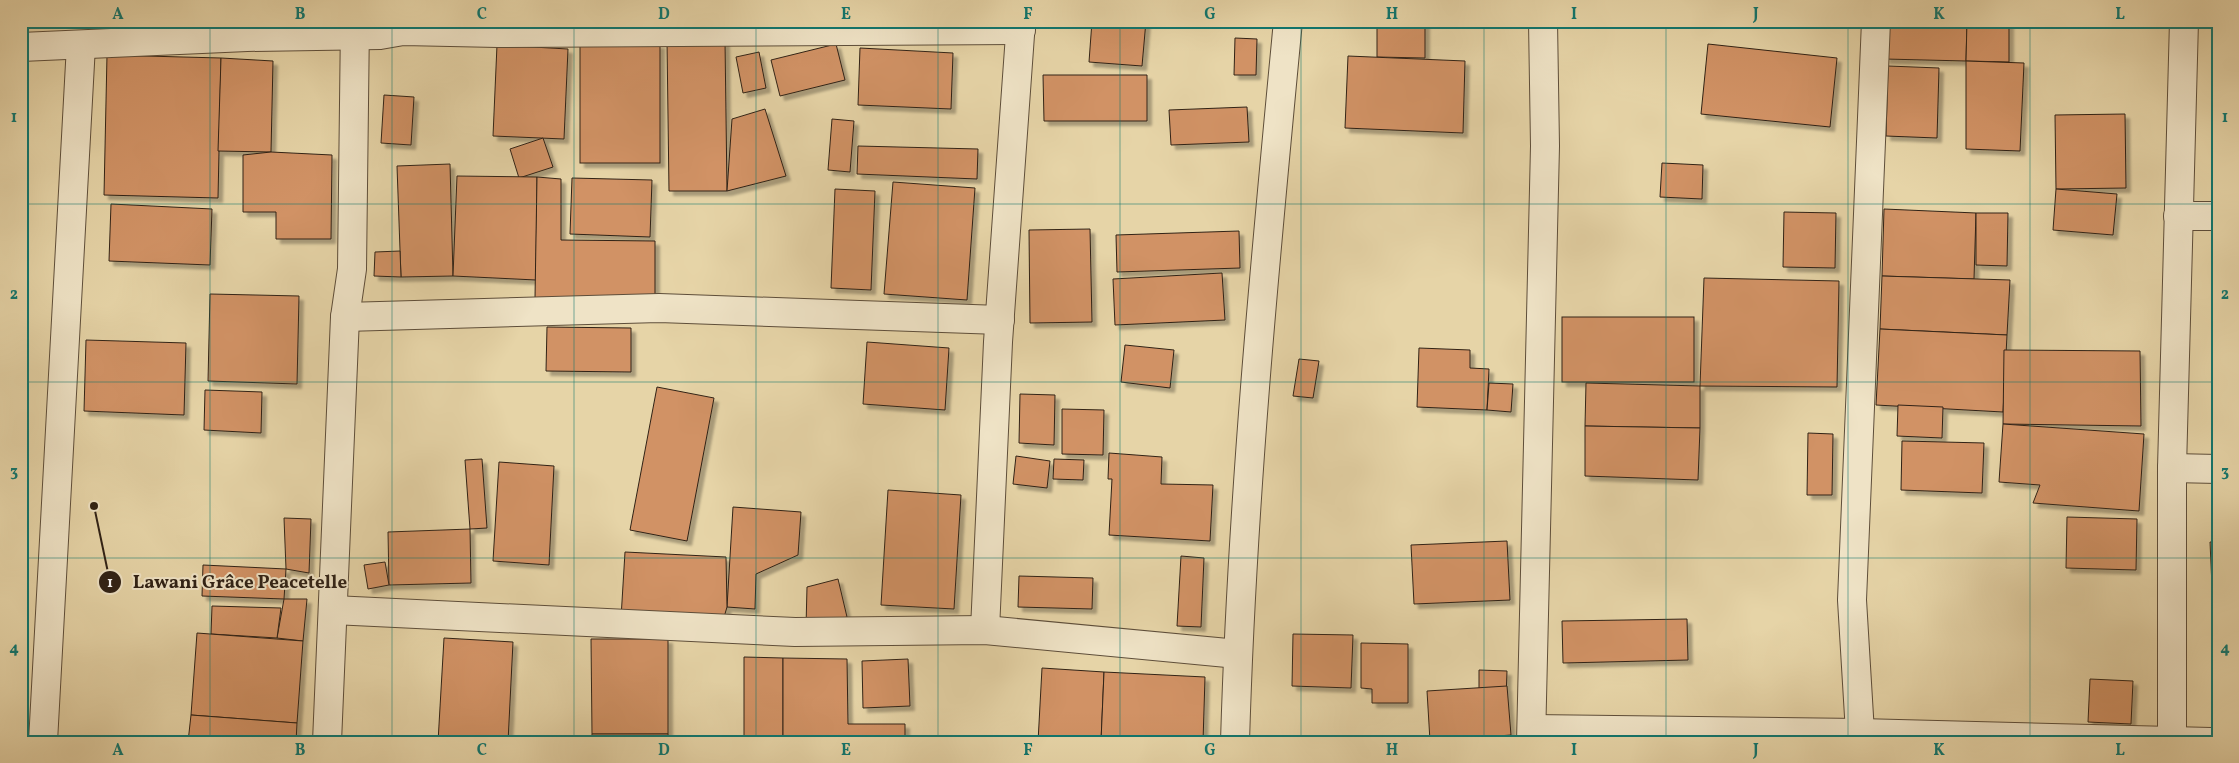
<svg xmlns="http://www.w3.org/2000/svg" width="2239" height="763" font-family="Vollkorn,serif">
  <style>
    .building { fill: #d19265; stroke: #302216; filter: url(#shadow) }
    .lines { fill: none; stroke-linecap: round; stroke-linejoin: round }
    .street-casing { stroke: #5e4e3a; stroke-width: 30 }
    .street { stroke: #efe3c6; stroke-width: 28 }
    .grid { fill: none; stroke: #0f766e; stroke-width: 1; stroke-opacity: 0.55 }
    .leader { fill: none; stroke: #302216; stroke-width: 2 }
    .callout-dot { fill: #302216; stroke: #efe3c6; stroke-width: 2 }
    .mark-label { font-size: 15px; text-anchor: middle; font-weight: bold; fill: #fff }
    .callout-label { font-size: 19px; text-anchor: middle; font-weight: bold; fill: #302216; stroke: #efe3c6; stroke-width: 4; stroke-linejoin: round; paint-order: stroke }
    .neatline { fill: none; stroke: #0f766e; stroke-width: 2 }
    .grid-label { font-size: 16px; text-anchor: middle; font-weight: bold; fill: #0f766e }
  </style>
  <defs>
    <filter id="shadow"><feDropShadow dx="4.5" dy="4.5" stdDeviation="1" flood-color="#0004"/></filter>
  </defs>
  <rect width="100%" height="100%" fill="#e6d4a7"/>
  <filter id="stains"><feTurbulence type="fractalNoise" baseFrequency=".004" numOctaves="4"/><feColorMatrix values="0 0 0 0 .2 0 0 0 0 .09 0 0 0 0 .02 0 0 0 .5 -.17"/></filter>
  <radialGradient id="worn" r=".72"><stop offset=".6" stop-color="#630" stop-opacity="0"/><stop offset="1" stop-color="#630" stop-opacity=".3"/></radialGradient>
  <g class="building">
    <rect x="254" y="21" width="53" height="3"/>
    <path d="M 1092,21 L 1146,21 L 1142,66 L 1089,62 Z"/>
    <path d="M 1377,21 L 1425,21 L 1425,58 L 1377,57 Z"/>
    <path d="M 1887,21 L 1967,21 L 1966,61 L 1885,59 Z"/>
    <path d="M 1967,21 L 2009,21 L 2009,62 L 1966,61 Z"/>
    <path d="M 1235,38 L 1257,39 L 1256,75 L 1234,75 Z"/>
    <path d="M 667,41 L 725,41 L 727,191 L 669,191 Z"/>
    <rect x="580" y="44" width="80" height="119"/>
    <path d="M 836,44 L 845,80 L 780,96 L 771,60 Z"/>
    <path d="M 1708,44 L 1837,58 L 1830,127 L 1701,114 Z"/>
    <path d="M 497,45 L 568,49 L 564,139 L 493,136 Z"/>
    <path d="M 860,48 L 953,53 L 951,109 L 858,105 Z"/>
    <path d="M 759,52 L 766,88 L 743,93 L 736,57 Z"/>
    <path d="M 107,55 L 221,58 L 218,198 L 104,195 Z"/>
    <path d="M 1348,56 L 1465,61 L 1463,133 L 1345,128 Z"/>
    <path d="M 221,58 L 273,61 L 271,152 L 218,151 Z"/>
    <path d="M 1966,61 L 2024,63 L 2020,151 L 1966,149 Z"/>
    <path d="M 1888,66 L 1939,68 L 1937,138 L 1886,136 Z"/>
    <path d="M 1043,75 L 1147,75 L 1147,121 L 1044,121 Z"/>
    <path d="M 384,95 L 414,97 L 411,145 L 381,143 Z"/>
    <path d="M 1247,107 L 1249,142 L 1171,145 L 1169,110 Z"/>
    <path d="M 765,109 L 786,176 L 727,191 L 732,119 Z"/>
    <path d="M 2125,114 L 2126,188 L 2056,189 L 2055,115 Z"/>
    <path d="M 832,119 L 854,121 L 850,172 L 828,170 Z"/>
    <path d="M 543,138 L 553,167 L 519,178 L 510,149 Z"/>
    <path d="M 858,146 L 978,149 L 977,179 L 857,174 Z"/>
    <path d="M 271,152 L 332,155 L 331,239 L 276,239 L 276,212 L 243,212 L 243,155 Z"/>
    <path d="M 1662,163 L 1703,165 L 1702,199 L 1660,197 Z"/>
    <path d="M 450,164 L 453,276 L 401,277 L 397,166 Z"/>
    <path d="M 457,176 L 537,177 L 536,280 L 453,276 Z"/>
    <path d="M 537,177 L 561,179 L 561,240 L 655,241 L 655,299 L 535,298 Z"/>
    <path d="M 572,178 L 652,180 L 650,237 L 570,234 Z"/>
    <path d="M 893,182 L 975,188 L 967,300 L 884,294 Z"/>
    <path d="M 835,189 L 875,191 L 871,290 L 831,288 Z"/>
    <path d="M 2056,189 L 2117,194 L 2113,235 L 2053,230 Z"/>
    <path d="M 111,204 L 212,209 L 210,265 L 109,261 Z"/>
    <path d="M 1884,209 L 1976,213 L 1974,279 L 1882,276 Z"/>
    <path d="M 1784,212 L 1836,213 L 1835,268 L 1783,267 Z"/>
    <path d="M 1976,213 L 2008,213 L 2007,266 L 1976,265 Z"/>
    <path d="M 1090,229 L 1092,322 L 1030,323 L 1029,230 Z"/>
    <path d="M 1239,231 L 1240,268 L 1117,272 L 1116,235 Z"/>
    <path d="M 400,251 L 401,277 L 374,276 L 375,252 Z"/>
    <path d="M 1222,273 L 1225,320 L 1115,325 L 1113,279 Z"/>
    <path d="M 1882,276 L 2010,280 L 2007,335 L 1880,329 Z"/>
    <path d="M 1704,278 L 1839,281 L 1837,387 L 1700,386 Z"/>
    <path d="M 210,294 L 299,296 L 297,384 L 208,381 Z"/>
    <rect x="1562" y="317" width="132" height="65"/>
    <path d="M 547,327 L 631,328 L 631,372 L 546,371 Z"/>
    <path d="M 1880,329 L 2007,335 L 2003,412 L 1876,405 Z"/>
    <path d="M 86,340 L 186,343 L 184,415 L 84,411 Z"/>
    <path d="M 867,342 L 949,348 L 945,410 L 863,404 Z"/>
    <path d="M 1125,345 L 1174,350 L 1170,388 L 1121,382 Z"/>
    <path d="M 1419,348 L 1470,350 L 1470,368 L 1489,369 L 1487,410 L 1417,407 Z"/>
    <path d="M 2004,350 L 2140,351 L 2141,426 L 2003,424 Z"/>
    <path d="M 1299,359 L 1319,361 L 1313,398 L 1293,396 Z"/>
    <path d="M 1489,383 L 1513,384 L 1511,412 L 1487,410 Z"/>
    <path d="M 1586,383 L 1700,386 L 1700,428 L 1585,426 Z"/>
    <path d="M 657,387 L 714,398 L 687,541 L 630,530 Z"/>
    <path d="M 205,390 L 262,392 L 261,433 L 204,430 Z"/>
    <path d="M 1020,394 L 1055,395 L 1054,445 L 1019,443 Z"/>
    <path d="M 1898,405 L 1943,407 L 1942,438 L 1897,436 Z"/>
    <path d="M 1062,409 L 1104,410 L 1103,455 L 1062,454 Z"/>
    <path d="M 2003,424 L 2144,434 L 2139,511 L 2033,503 L 2040,485 L 1999,482 Z"/>
    <path d="M 1585,426 L 1700,428 L 1698,480 L 1585,476 Z"/>
    <path d="M 1808,433 L 1833,434 L 1832,495 L 1807,495 Z"/>
    <path d="M 1902,441 L 1984,443 L 1982,493 L 1901,490 Z"/>
    <path d="M 1109,453 L 1162,457 L 1161,484 L 1213,485 L 1210,541 L 1109,535 L 1112,479 L 1108,479 Z"/>
    <path d="M 1016,456 L 1050,461 L 1047,488 L 1013,484 Z"/>
    <path d="M 482,459 L 487,528 L 470,529 L 465,460 Z"/>
    <path d="M 1054,459 L 1084,460 L 1083,480 L 1053,479 Z"/>
    <path d="M 499,462 L 554,466 L 549,565 L 493,561 Z"/>
    <path d="M 888,490 L 961,495 L 954,609 L 881,605 Z"/>
    <path d="M 733,507 L 801,512 L 798,555 L 756,574 L 755,609 L 727,607 Z"/>
    <path d="M 2067,517 L 2137,519 L 2136,570 L 2066,568 Z"/>
    <path d="M 284,518 L 311,519 L 309,573 L 286,569 Z"/>
    <path d="M 470,529 L 471,583 L 389,585 L 388,532 Z"/>
    <path d="M 1507,541 L 1510,600 L 1414,604 L 1411,545 Z"/>
    <path d="M 2210,542 L 2218,542 L 2218,610 L 2213,609 Z"/>
    <path d="M 625,552 L 726,557 L 727,607 L 722,624 L 621,618 Z"/>
    <path d="M 1181,556 L 1204,558 L 1201,627 L 1177,626 Z"/>
    <path d="M 385,562 L 389,585 L 368,589 L 364,565 Z"/>
    <path d="M 203,565 L 286,569 L 284,599 L 202,596 Z"/>
    <path d="M 1019,576 L 1093,578 L 1092,609 L 1018,607 Z"/>
    <path d="M 838,579 L 847,617 L 806,627 L 807,587 Z"/>
    <path d="M 284,599 L 307,599 L 303,641 L 277,638 Z"/>
    <path d="M 212,606 L 281,608 L 277,638 L 211,634 Z"/>
    <path d="M 1687,619 L 1688,660 L 1563,663 L 1562,621 Z"/>
    <path d="M 197,633 L 303,641 L 297,723 L 191,715 Z"/>
    <path d="M 1293,634 L 1353,635 L 1351,688 L 1292,686 Z"/>
    <path d="M 444,638 L 513,642 L 508,742 L 438,742 Z"/>
    <path d="M 591,639 L 668,639 L 668,734 L 592,734 Z"/>
    <path d="M 1361,643 L 1408,644 L 1408,703 L 1372,703 L 1372,689 L 1361,688 Z"/>
    <path d="M 744,657 L 783,658 L 783,742 L 744,742 Z"/>
    <path d="M 783,658 L 847,659 L 848,724 L 905,724 L 905,742 L 783,742 Z"/>
    <path d="M 908,659 L 910,706 L 863,708 L 862,661 Z"/>
    <path d="M 1042,668 L 1104,672 L 1101,742 L 1038,742 Z"/>
    <path d="M 1479,670 L 1507,671 L 1506,698 L 1479,697 Z"/>
    <path d="M 1104,672 L 1205,677 L 1203,742 L 1101,741 Z"/>
    <path d="M 2090,679 L 2133,681 L 2131,724 L 2088,722 Z"/>
    <path d="M 1507,686 L 1511,735 L 1430,741 L 1427,691 Z"/>
    <path d="M 191,715 L 297,723 L 296,742 L 188,742 Z"/>
    <path d="M 592,734 L 668,734 L 669,742 L 591,742 Z"/>
  </g>
  <g class="lines">
    <g class="street-casing">
      <g id="street">
        <path d="M 21,47 L 247,37 L 380,35 L 403,31 L 498,33 L 1021,30"/>
        <path d="M 2178,216 L 2218,216"/>
        <path d="M 345,317 L 659,308 L 1000,320"/>
        <path d="M 2172,468 L 2218,469"/>
        <path d="M 333,610 L 795,632 L 985,630 L 1238,654"/>
        <path d="M 985,630 L 998,342 L 1021,21"/>
        <path d="M 1532,729 L 1860,733 L 2211,742"/>
        <path d="M 1860,733 L 1852,600 L 1876,21"/>
        <path d="M 2172,740 L 2172,468 L 2184,21"/>
        <path d="M 43,742 L 81,45"/>
        <path d="M 327,742 L 345,317 L 352,269 L 355,21"/>
        <path d="M 1235,742 C 1242,501 1265,261 1288,21"/>
        <path d="M 1531,742 L 1545,146 L 1543,21"/>
      </g>
    </g>
    <use href="#street" class="street"/>
  </g>
  <path class="grid" d="M 210,21 L 210,742M 392,21 L 392,742M 574,21 L 574,742M 756,21 L 756,742M 938,21 L 938,742M 1120,21 L 1120,742M 1301,21 L 1301,742M 1484,21 L 1484,742M 1666,21 L 1666,742M 1848,21 L 1848,742M 2030,21 L 2030,742M 21,204 L 2218,204M 21,382 L 2218,382M 21,558 L 2218,558"/>
  <path class="leader" d="M94 506L110 582"/>
  <g class="callout-dot">
    <circle cx="94" cy="506" r="5"/>
    <circle cx="110" cy="582" r="12"/>
  </g>
  <g class="mark-label">
    <text x="110" y="587">1</text>
  </g>
  <g class="callout-label">
    <text x="240" y="588">Lawani Grâce Peacetelle</text>
  </g>
  <rect width="2239" height="763" fill="none" stroke="#e6d4a7" stroke-width="55"/>
  <rect x="28" y="28" width="2184" height="708" class="neatline"/>
  <g class="grid-label">
    <text x="118" y="19">A</text>
    <text x="300" y="19">B</text>
    <text x="482" y="19">C</text>
    <text x="664" y="19">D</text>
    <text x="846" y="19">E</text>
    <text x="1028" y="19">F</text>
    <text x="1210" y="19">G</text>
    <text x="1392" y="19">H</text>
    <text x="1574" y="19">I</text>
    <text x="1756" y="19">J</text>
    <text x="1939" y="19">K</text>
    <text x="2120" y="19">L</text>
    <text x="14" y="122">1</text>
    <text x="2225" y="122">1</text>
    <text x="14" y="299">2</text>
    <text x="2225" y="299">2</text>
    <text x="14" y="476">3</text>
    <text x="2225" y="476">3</text>
    <text x="14" y="653">4</text>
    <text x="2225" y="653">4</text>
    <text x="118" y="755">A</text>
    <text x="300" y="755">B</text>
    <text x="482" y="755">C</text>
    <text x="664" y="755">D</text>
    <text x="846" y="755">E</text>
    <text x="1028" y="755">F</text>
    <text x="1210" y="755">G</text>
    <text x="1392" y="755">H</text>
    <text x="1574" y="755">I</text>
    <text x="1756" y="755">J</text>
    <text x="1939" y="755">K</text>
    <text x="2120" y="755">L</text>
  </g>
  <rect width="100%" height="100%" filter="url(#stains)"/>
  <rect width="100%" height="100%" fill="url(#worn)"/>
</svg>
